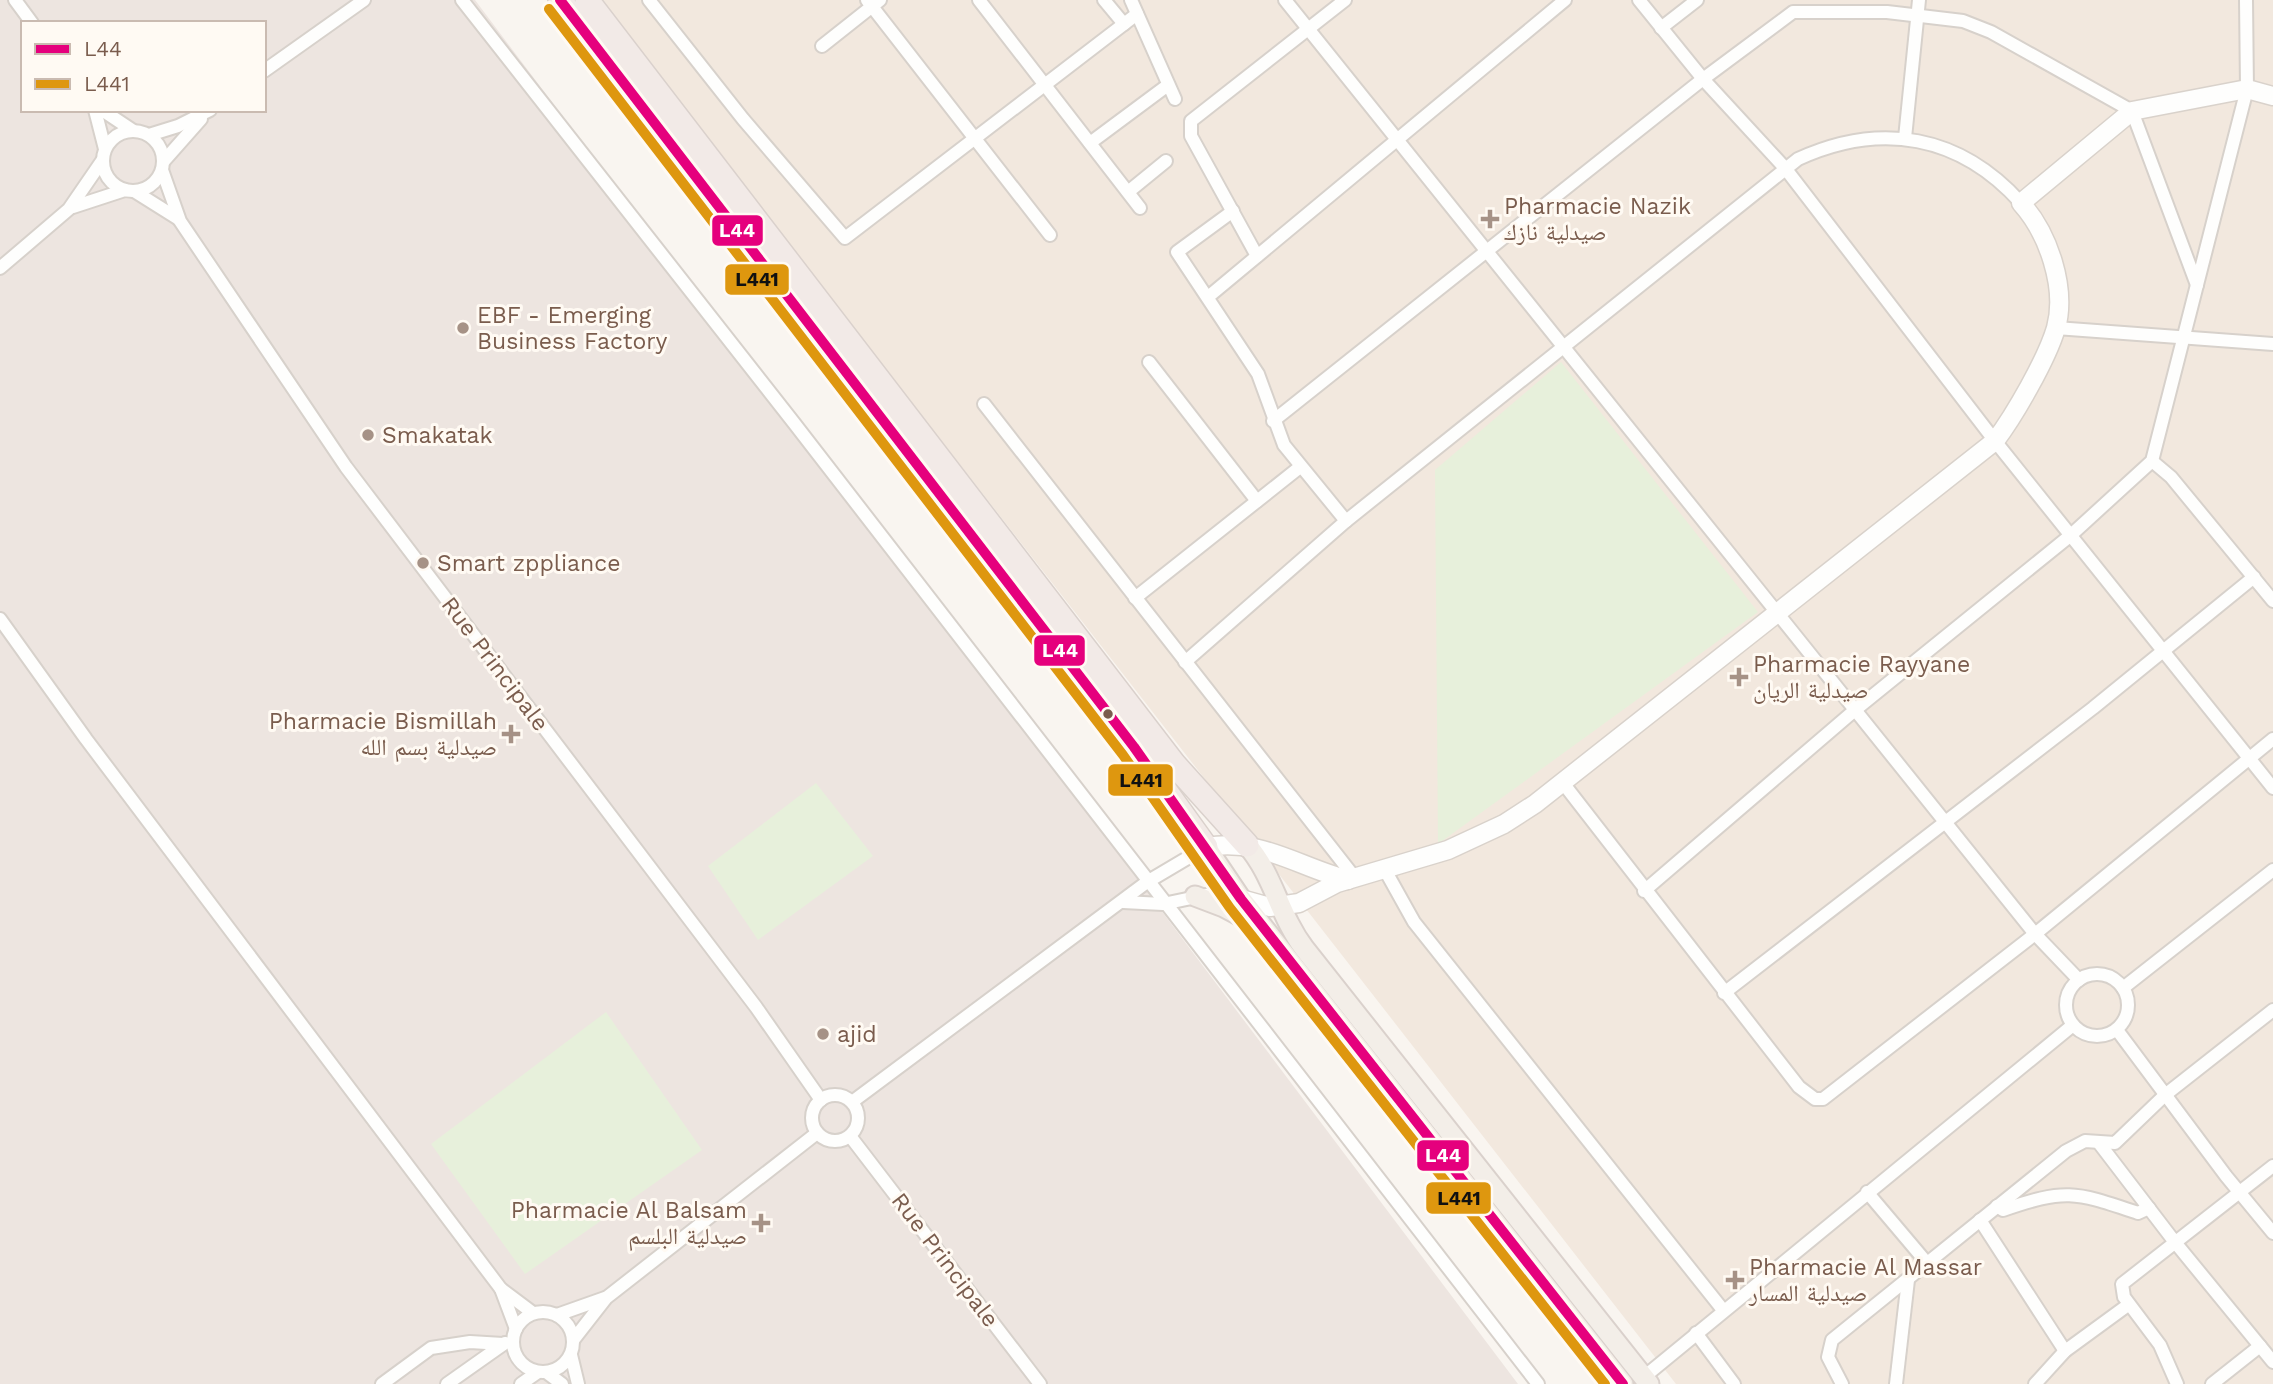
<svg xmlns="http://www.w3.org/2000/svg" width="2273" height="1384" font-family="'Work Sans','Noto Naskh Arabic',sans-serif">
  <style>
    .residential { fill: #f2e8de }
    .industrial { fill: #ede5e0; fill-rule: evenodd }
    .green { fill: #e7f0db }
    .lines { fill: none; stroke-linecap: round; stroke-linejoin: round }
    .street-casing { stroke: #d7d1cb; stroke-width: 16 }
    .secondary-casing { stroke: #d9d2cb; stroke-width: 21 }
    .primary-casing { stroke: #dad1cc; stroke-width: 23 }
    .highway-casing { stroke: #dad1cc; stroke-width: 26 }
    .street { stroke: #fefefd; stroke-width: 12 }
    .secondary { stroke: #fefefd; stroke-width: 18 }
    .primary { stroke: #f3eee8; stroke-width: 19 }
    .highway { stroke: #f2eae7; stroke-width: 23 }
    .bus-1-casing { stroke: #fffaf3; stroke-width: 16 }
    .bus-2-casing { stroke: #fffaf3; stroke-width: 16 }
    .bus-1 { stroke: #e5007d; stroke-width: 10 }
    .bus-2 { stroke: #de970f; stroke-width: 10 }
    .poi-dot { fill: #a69286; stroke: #fffaf3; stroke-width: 2.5 }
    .bus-dot { fill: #7a5c4d; stroke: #fffaf3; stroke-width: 2.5 }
    .labels { text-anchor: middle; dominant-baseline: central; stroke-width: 6; stroke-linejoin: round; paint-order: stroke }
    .poi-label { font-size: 23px; fill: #7a5c4d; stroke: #fffaf3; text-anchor: start }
    .street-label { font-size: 23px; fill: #7a5c4d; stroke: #fffaf3 }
    .line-badge { stroke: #fffaf3; stroke-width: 2.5 }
    .badge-label { font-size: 19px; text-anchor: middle; font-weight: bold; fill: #fff }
    .pale-badge-label { font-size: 19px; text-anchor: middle; font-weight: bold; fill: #111 }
  </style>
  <rect width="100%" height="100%" fill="#f9f5f0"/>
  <path class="residential" d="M 595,0 L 2273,0 L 2273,1384 L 1676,1384 L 838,308 Z"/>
  <path class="industrial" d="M 0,0 L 475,0 L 1518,1384 L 0,1384 ZM 23,23 L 264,23 L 264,110 L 23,110 Z"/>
  <g class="green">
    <path d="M 1561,362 L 1758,612 L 1438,844 L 1435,470 Z"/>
    <path d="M 816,783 L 873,856 L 758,940 L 708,866 Z"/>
    <path d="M 606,1012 L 702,1150 L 525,1274 L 431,1144 Z"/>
  </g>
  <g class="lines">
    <g class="street-casing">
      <g id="street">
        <path d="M 15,0 L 32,23"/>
        <path d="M 462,0 L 794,423 L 1538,1384"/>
        <path d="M 649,0 L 743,119 L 845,238 L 1137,14"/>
        <path d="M 867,0 L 1050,235"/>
        <path d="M 979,0 L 1140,208"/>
        <path d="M 1104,0 L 1124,24"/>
        <path d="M 1131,0 L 1175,99"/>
        <path d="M 1285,0 L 2035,934 L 2079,980"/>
        <path d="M 1639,0 L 1703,79 L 1785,168 L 1995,441 L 2273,788"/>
        <path d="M 1661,28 L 1697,0"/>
        <path d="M 822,46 L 880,0"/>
        <path d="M 264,71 L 364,0"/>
        <path d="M 95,110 L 105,149"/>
        <path d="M 102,110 L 132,130"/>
        <circle cx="133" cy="161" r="30"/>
        <path d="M 149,135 L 178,126 L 210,110"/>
        <path d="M 1905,138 L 1919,0"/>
        <path d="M 1090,143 L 1168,85"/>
        <path d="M 163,162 L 201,119"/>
        <path d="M 162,170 L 180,221 L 346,467 L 756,1007 L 821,1100"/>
        <path d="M 134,191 L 177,218"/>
        <path d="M 1128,192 L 1166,161"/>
        <path d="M 73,207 L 125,190"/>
        <path d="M 1233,211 L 1177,252 L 1258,374 L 1284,445 L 1346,521"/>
        <path d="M 1257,256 L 1191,136 L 1191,121 L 1345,0"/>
        <path d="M 0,268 L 69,209 L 102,161"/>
        <path d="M 1208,297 L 1565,0"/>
        <path d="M 2056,328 L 2273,344"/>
        <path d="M 1149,362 L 1257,501"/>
        <path d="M 984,404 L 1355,878"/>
        <path d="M 1273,421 L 1703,79 L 1793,12 L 1887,12 L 1963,21 L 1991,32 L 2132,111 L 2197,285"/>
        <path d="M 2152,461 L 2171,477 L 2273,601"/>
        <path d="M 1135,598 L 1300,467"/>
        <path d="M 0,619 L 86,739 L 501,1289 L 533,1313"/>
        <path d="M 1185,662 L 1346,521 L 1798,159 C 1881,121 1960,135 2021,203"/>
        <path d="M 1563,783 L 1799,1087 L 1815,1099 L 1823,1099 L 2035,934 L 2273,739"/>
        <path d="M 1385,870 L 1414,922 L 1723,1310"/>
        <path d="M 1644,891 L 1855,710 L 2071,535 L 2152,461 L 2247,89 L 2246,0"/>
        <path d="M 1123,902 L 1163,904 L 1206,895 L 1241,899"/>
        <circle cx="2097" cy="1005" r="31"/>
        <path d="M 2123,988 L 2273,870"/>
        <path d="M 1724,993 L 2093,708 L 2254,577"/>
        <path d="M 2117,1030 L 2226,1176 L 2273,1233"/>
        <circle cx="835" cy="1118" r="23"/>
        <path d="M 852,1102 L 1147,882 L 1206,847"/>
        <path d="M 850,1136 L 1040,1384"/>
        <path d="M 2099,1143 L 2174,1241 L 2273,1362"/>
        <path d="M 1867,1192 L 1927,1263"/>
        <path d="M 1997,1206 L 2003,1210 C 2067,1188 2075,1192 2138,1213 L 2149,1208"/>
        <path d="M 1980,1220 L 2065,1351"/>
        <path d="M 501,1289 L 516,1329"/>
        <circle cx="543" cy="1342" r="30"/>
        <path d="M 557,1315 L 605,1298"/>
        <path d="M 1696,1333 L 1734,1384"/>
        <path d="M 574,1339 L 606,1298 L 817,1133"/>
        <path d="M 571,1355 L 578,1384"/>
        <path d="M 546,1372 L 562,1384"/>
        <path d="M 1644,1377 L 2073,1025"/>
        <path d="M 382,1384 L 431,1348 L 470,1342 L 503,1344"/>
        <path d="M 447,1384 L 505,1343"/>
        <path d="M 521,1384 L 538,1372"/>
        <path d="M 1842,1384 L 1828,1357 L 1832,1340 L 2066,1151 L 2085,1141 L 2115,1143 L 2165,1095 L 2273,1010"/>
        <path d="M 1896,1384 L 1908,1280"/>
        <path d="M 2035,1384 L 2065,1351 L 2128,1305"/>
        <path d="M 2177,1384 L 2160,1345 L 2124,1297 L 2122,1284 L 2273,1166"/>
        <path d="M 2212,1384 L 2260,1346"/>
      </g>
    </g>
    <g class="secondary-casing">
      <g id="secondary">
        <path d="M 1206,847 C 1262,838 1296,866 1348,880"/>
        <path d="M 1241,899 L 1270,907 L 1299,903 L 1337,883 L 1448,850 L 1504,824 L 1535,804 L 1995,441 C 2014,416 2047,359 2056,328 C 2067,287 2048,233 2021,203 L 2132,111 L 2247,89 L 2273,96"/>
      </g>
    </g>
    <g class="primary-casing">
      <g id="primary">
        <path d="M 1247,845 C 1274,876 1279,915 1304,948 L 1649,1384"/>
        <path d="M 1206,847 L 1241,899 L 1623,1384"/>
        <path d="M 1195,896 L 1224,907 L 1254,923"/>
      </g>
    </g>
    <g class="highway-casing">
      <g id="highway">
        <path d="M 560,0 L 1134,747 L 1206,847"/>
        <path d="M 587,0 L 1174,764 L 1247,845"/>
      </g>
    </g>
    <use href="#street" class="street"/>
    <use href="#secondary" class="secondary"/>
    <use href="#primary" class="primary"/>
    <use href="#highway" class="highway"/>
    <g class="bus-1-casing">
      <path id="bus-1" d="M 560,0 L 1134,747 L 1241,899 L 1623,1384"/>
    </g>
    <g class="bus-2-casing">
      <path id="bus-2" d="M 549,9 L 1123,755 L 1230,908 L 1605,1384"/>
    </g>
    <use href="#bus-1" class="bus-1"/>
    <use href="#bus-2" class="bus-2"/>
  </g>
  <g class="poi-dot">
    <path d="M1486.5 208.5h7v7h7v7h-7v7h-7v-7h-7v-7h7z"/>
    <circle cx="463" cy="328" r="7"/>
    <circle cx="368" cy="435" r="7"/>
    <circle cx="423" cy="563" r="7"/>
    <path d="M1735.5 666.5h7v7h7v7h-7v7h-7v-7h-7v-7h7z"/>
    <path d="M507.5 723.5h7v7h7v7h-7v7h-7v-7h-7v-7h7z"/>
    <circle cx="823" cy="1034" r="7"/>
    <path d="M757.5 1212.5h7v7h7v7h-7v7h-7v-7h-7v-7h7z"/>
    <path d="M1731.5 1269.5h7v7h7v7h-7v7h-7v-7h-7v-7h7z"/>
  </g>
  <circle class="bus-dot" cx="1108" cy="714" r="6"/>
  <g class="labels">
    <g class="poi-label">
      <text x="1504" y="206">Pharmacie Nazik<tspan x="1504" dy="26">صيدلية نازك</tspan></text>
      <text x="477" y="315">EBF - Emerging<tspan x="477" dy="26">Business Factory</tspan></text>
      <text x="382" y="435">Smakatak</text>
      <text x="437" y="563">Smart zppliance</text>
      <text x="1753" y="664">Pharmacie Rayyane<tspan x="1753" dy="26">صيدلية الريان</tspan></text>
      <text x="497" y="721" text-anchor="end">Pharmacie Bismillah<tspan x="497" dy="26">صيدلية بسم الله</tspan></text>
      <text x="837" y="1034">ajid</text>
      <text x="747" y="1210" text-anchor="end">Pharmacie Al Balsam<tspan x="747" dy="26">صيدلية البلسم</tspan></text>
      <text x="1749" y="1267">Pharmacie Al Massar<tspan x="1749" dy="26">صيدلية المسار</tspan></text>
    </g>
    <g class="street-label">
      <text transform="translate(495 664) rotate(53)">Rue Principale</text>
      <text transform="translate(945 1260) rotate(53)">Rue Principale</text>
    </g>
  </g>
  <g class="line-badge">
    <rect x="711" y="214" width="53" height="33" rx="7" fill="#e5007d"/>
    <rect x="724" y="263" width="66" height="33" rx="7" fill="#de970f"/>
    <rect x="1033" y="634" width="53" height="33" rx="7" fill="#e5007d"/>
    <rect x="1107" y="763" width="67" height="34" rx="7" fill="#de970f"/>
    <rect x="1416" y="1139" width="54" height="33" rx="7" fill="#e5007d"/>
    <rect x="1425" y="1181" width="67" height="34" rx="7" fill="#de970f"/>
  </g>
  <g class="badge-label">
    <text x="737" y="237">L44</text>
    <text x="1060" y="657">L44</text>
    <text x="1443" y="1162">L44</text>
  </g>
  <g class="pale-badge-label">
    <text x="757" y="286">L441</text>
    <text x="1141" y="787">L441</text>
    <text x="1459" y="1205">L441</text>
  </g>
  <rect x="21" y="21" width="245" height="91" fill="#fffaf3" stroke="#cabbb1" stroke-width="2"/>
  <rect x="35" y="44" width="35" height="10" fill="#e5007d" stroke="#cabbb1" stroke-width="2"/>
  <text x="84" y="56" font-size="21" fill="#7a5c4d">L44</text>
  <rect x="35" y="79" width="35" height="10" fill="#de970f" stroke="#cabbb1" stroke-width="2"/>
  <text x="84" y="91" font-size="21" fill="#7a5c4d">L441</text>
</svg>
